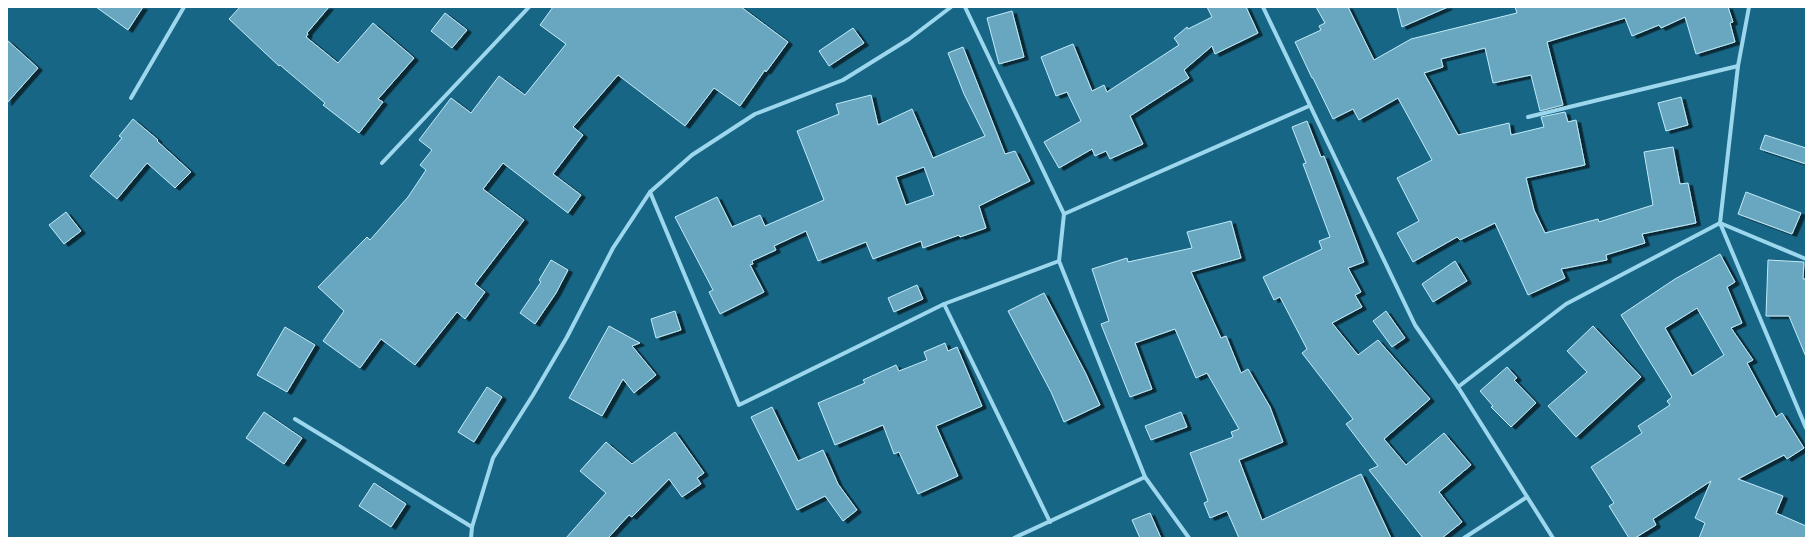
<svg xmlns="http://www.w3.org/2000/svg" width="1813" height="545" font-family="'Noto Sans',sans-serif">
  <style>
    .building { fill: #67a7bf; stroke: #c2ebf9; fill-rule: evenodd; filter: url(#shadow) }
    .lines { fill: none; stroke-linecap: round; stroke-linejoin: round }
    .minor { stroke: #9dd7ed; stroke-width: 4 }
  </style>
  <defs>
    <filter id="shadow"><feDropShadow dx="4.5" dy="2.5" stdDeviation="0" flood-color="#0009"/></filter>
  </defs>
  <rect width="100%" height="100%" fill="#186685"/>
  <g class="building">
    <path d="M 96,7 L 143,7 L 128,30 Z"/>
    <path d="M 240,7 L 329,7 L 307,33 L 308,34 L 306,37 L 338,63 L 373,23 L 414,58 L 378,99 L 383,102 L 359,133 L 323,105 L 325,103 L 280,65 L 279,66 L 229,19 Z"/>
    <path d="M 553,7 L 741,7 L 788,42 L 766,72 L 765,70 L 740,106 L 714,88 L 685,126 L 618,75 L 573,127 L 583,135 L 553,174 L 581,195 L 568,213 L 503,163 L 483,189 L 524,220 L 475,284 L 485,292 L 465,319 L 457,312 L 415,365 L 381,339 L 360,368 L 323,341 L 344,311 L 318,287 L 367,237 L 370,240 L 408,197 L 426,170 L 420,165 L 432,150 L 419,140 L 451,98 L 471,113 L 499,76 L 525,95 L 566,44 L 540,25 Z"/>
    <path d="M 1207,7 L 1246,7 L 1258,33 L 1215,54 L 1212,46 L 1184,70 L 1189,78 L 1130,116 L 1143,144 L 1110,159 L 1106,151 L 1095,156 L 1092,149 L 1059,168 L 1044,142 L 1081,121 L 1067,92 L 1056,96 L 1041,57 L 1073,44 L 1092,91 L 1104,85 L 1107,92 L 1179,45 L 1174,38 L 1187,27 L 1188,29 L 1212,17 Z"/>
    <path d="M 1316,7 L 1348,7 L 1374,60 L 1411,39 L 1517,13 L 1515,7 L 1728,7 L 1733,22 L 1730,23 L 1735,42 L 1696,54 L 1685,17 L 1661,28 L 1659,25 L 1632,36 L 1625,18 L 1547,42 L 1563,105 L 1540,111 L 1531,75 L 1493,83 L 1485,48 L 1441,59 L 1443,67 L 1424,73 L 1458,135 L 1509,123 L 1511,135 L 1544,127 L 1541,117 L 1565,112 L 1568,122 L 1576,120 L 1585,165 L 1526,178 L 1534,210 L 1545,233 L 1598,219 L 1599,222 L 1653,205 L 1644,152 L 1673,147 L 1680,184 L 1688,183 L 1696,223 L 1642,234 L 1645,243 L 1606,255 L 1607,260 L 1561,269 L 1565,278 L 1528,295 L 1495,223 L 1460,240 L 1457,237 L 1413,262 L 1397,233 L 1419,221 L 1397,178 L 1432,160 L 1398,98 L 1359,120 L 1353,109 L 1333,119 L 1313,78 L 1312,78 L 1295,42 L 1321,30 L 1319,26 L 1325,23 Z"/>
    <path d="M 1397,7 L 1448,7 L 1402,27 Z"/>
    <path d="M 1012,11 L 1024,57 L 999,64 L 987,18 Z"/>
    <path d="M 445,13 L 467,30 L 452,48 L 431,31 Z"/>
    <path d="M 853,28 L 864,43 L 829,66 L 819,51 Z"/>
    <path d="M 7,40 L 38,68 L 7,103 Z"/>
    <path d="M 963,47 L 1005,154 L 1015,151 L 1030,181 L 979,206 L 986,228 L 960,237 L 959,235 L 923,248 L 921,241 L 873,259 L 866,242 L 818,261 L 806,231 L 774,246 L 776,250 L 752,261 L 753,264 L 750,265 L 764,292 L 720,314 L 709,292 L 713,290 L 675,217 L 717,197 L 732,227 L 760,215 L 765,226 L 824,200 L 797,131 L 839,114 L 836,104 L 871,95 L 878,125 L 912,109 L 933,158 L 985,136 L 964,94 L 948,53 ZM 924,167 L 934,195 L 906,205 L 896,177 Z"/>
    <path d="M 1681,97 L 1688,125 L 1666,131 L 1658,103 Z"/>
    <path d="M 133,119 L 158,140 L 157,141 L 191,172 L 175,188 L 147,163 L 117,199 L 90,176 L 122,138 L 119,136 Z"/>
    <path d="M 1307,121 L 1321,157 L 1324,156 L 1364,262 L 1348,268 L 1361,292 L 1355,295 L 1362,307 L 1332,323 L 1358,355 L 1378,340 L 1430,399 L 1384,439 L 1406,465 L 1444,433 L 1471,465 L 1439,492 L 1462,522 L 1442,538 L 1423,538 L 1369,470 L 1378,466 L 1346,424 L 1353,419 L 1302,353 L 1307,349 L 1280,297 L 1274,300 L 1263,277 L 1322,249 L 1319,241 L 1330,237 L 1303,164 L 1306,163 L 1292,127 Z"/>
    <path d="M 1765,135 L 1806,148 L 1806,164 L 1760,149 Z"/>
    <path d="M 1746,192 L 1801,213 L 1792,234 L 1738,214 Z"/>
    <path d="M 66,212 L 81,231 L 64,244 L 49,225 Z"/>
    <path d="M 1231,221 L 1241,258 L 1191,272 L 1221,338 L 1226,336 L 1241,373 L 1248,369 L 1270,407 L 1283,442 L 1239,460 L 1262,520 L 1361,474 L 1391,538 L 1239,538 L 1227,511 L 1210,518 L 1204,503 L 1208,501 L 1190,453 L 1233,437 L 1231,432 L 1239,429 L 1207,373 L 1196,378 L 1175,329 L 1135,343 L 1152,389 L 1130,397 L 1101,324 L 1109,321 L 1092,269 L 1127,258 L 1128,262 L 1192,248 L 1187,232 Z"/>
    <path d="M 1720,254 L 1735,282 L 1727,287 L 1742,323 L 1731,328 L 1753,360 L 1747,363 L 1776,417 L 1782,413 L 1804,448 L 1787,459 L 1784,455 L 1738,479 L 1783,496 L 1776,513 L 1806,526 L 1806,538 L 1699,538 L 1705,523 L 1695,518 L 1711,481 L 1653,519 L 1656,525 L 1635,538 L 1629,538 L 1609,506 L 1614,503 L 1591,467 L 1642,433 L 1638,426 L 1670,405 L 1667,401 L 1672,397 L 1621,315 L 1675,279 ZM 1697,308 L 1724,355 L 1692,376 L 1665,328 Z"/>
    <path d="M 551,260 L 568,270 L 556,293 L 535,324 L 520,313 L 541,282 L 539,280 Z"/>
    <path d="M 1768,260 L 1804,262 L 1803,279 L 1806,279 L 1806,357 L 1789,316 L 1766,316 Z"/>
    <path d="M 1455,261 L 1467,281 L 1433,302 L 1422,284 Z"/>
    <path d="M 917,285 L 923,299 L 894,312 L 888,298 Z"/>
    <path d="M 1044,293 L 1086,374 L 1100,405 L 1064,422 L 1051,392 L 1008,311 Z"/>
    <path d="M 675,311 L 681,330 L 656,338 L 651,319 Z"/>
    <path d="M 1386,311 L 1405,338 L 1392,347 L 1373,321 Z"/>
    <path d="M 609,326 L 640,343 L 632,346 L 656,375 L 634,393 L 623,379 L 602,416 L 569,398 Z"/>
    <path d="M 1593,326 L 1641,377 L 1576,437 L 1548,406 L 1587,372 L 1567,351 Z"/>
    <path d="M 285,327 L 315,345 L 287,392 L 257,375 Z"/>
    <path d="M 945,343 L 948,351 L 957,347 L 982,406 L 936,426 L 958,476 L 918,494 L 899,452 L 894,454 L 883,425 L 835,445 L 818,403 L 865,383 L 863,380 L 896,365 L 899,371 L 927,360 L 924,352 Z"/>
    <path d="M 1507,367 L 1517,378 L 1514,380 L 1536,403 L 1511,427 L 1491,407 L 1493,406 L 1480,391 Z"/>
    <path d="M 487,387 L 502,397 L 474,442 L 458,432 Z"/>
    <path d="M 772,407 L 798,461 L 823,450 L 838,484 L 857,510 L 843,521 L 825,496 L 797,510 L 751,417 Z"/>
    <path d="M 264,412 L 302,438 L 284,464 L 246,438 Z"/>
    <path d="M 1181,412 L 1187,427 L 1151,440 L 1145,426 Z"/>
    <path d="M 675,432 L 704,473 L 697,478 L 701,484 L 682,497 L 669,479 L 632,517 L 629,515 L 608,538 L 566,538 L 606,493 L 580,471 L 606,442 L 632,464 Z"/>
    <path d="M 374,483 L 406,504 L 391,527 L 359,506 Z"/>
    <path d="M 1150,513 L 1161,538 L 1140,538 L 1132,520 Z"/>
  </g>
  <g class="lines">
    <g class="minor">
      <path d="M 965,7 L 1064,214 L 1059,261 L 1145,477 L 1189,538"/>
      <path d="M 1263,7 L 1415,325 L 1458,387 L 1553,538"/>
      <path d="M 1749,7 L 1738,66 L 1720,223 L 1806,428"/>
      <path d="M 131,98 L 184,7"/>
      <path d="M 1528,117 L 1738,66"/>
      <path d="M 382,163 L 529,7"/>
      <path d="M 650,192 L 739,405 L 944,304 L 1059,261"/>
      <path d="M 1064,214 L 1309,106"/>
      <path d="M 944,304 L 1050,522"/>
      <path d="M 1458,387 L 1566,304 L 1720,223 L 1806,259"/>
      <path d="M 295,419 L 472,527"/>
      <path d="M 471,538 L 472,527 L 493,458 L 533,395 L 567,337 L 613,248 L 650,192 L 692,155 L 755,114 L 843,80 L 909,39 L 951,7"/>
      <path d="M 1014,538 L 1145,477"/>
      <path d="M 1464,538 L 1527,497"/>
    </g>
  </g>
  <rect width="1813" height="545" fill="none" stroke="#ffffff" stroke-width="16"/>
</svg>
